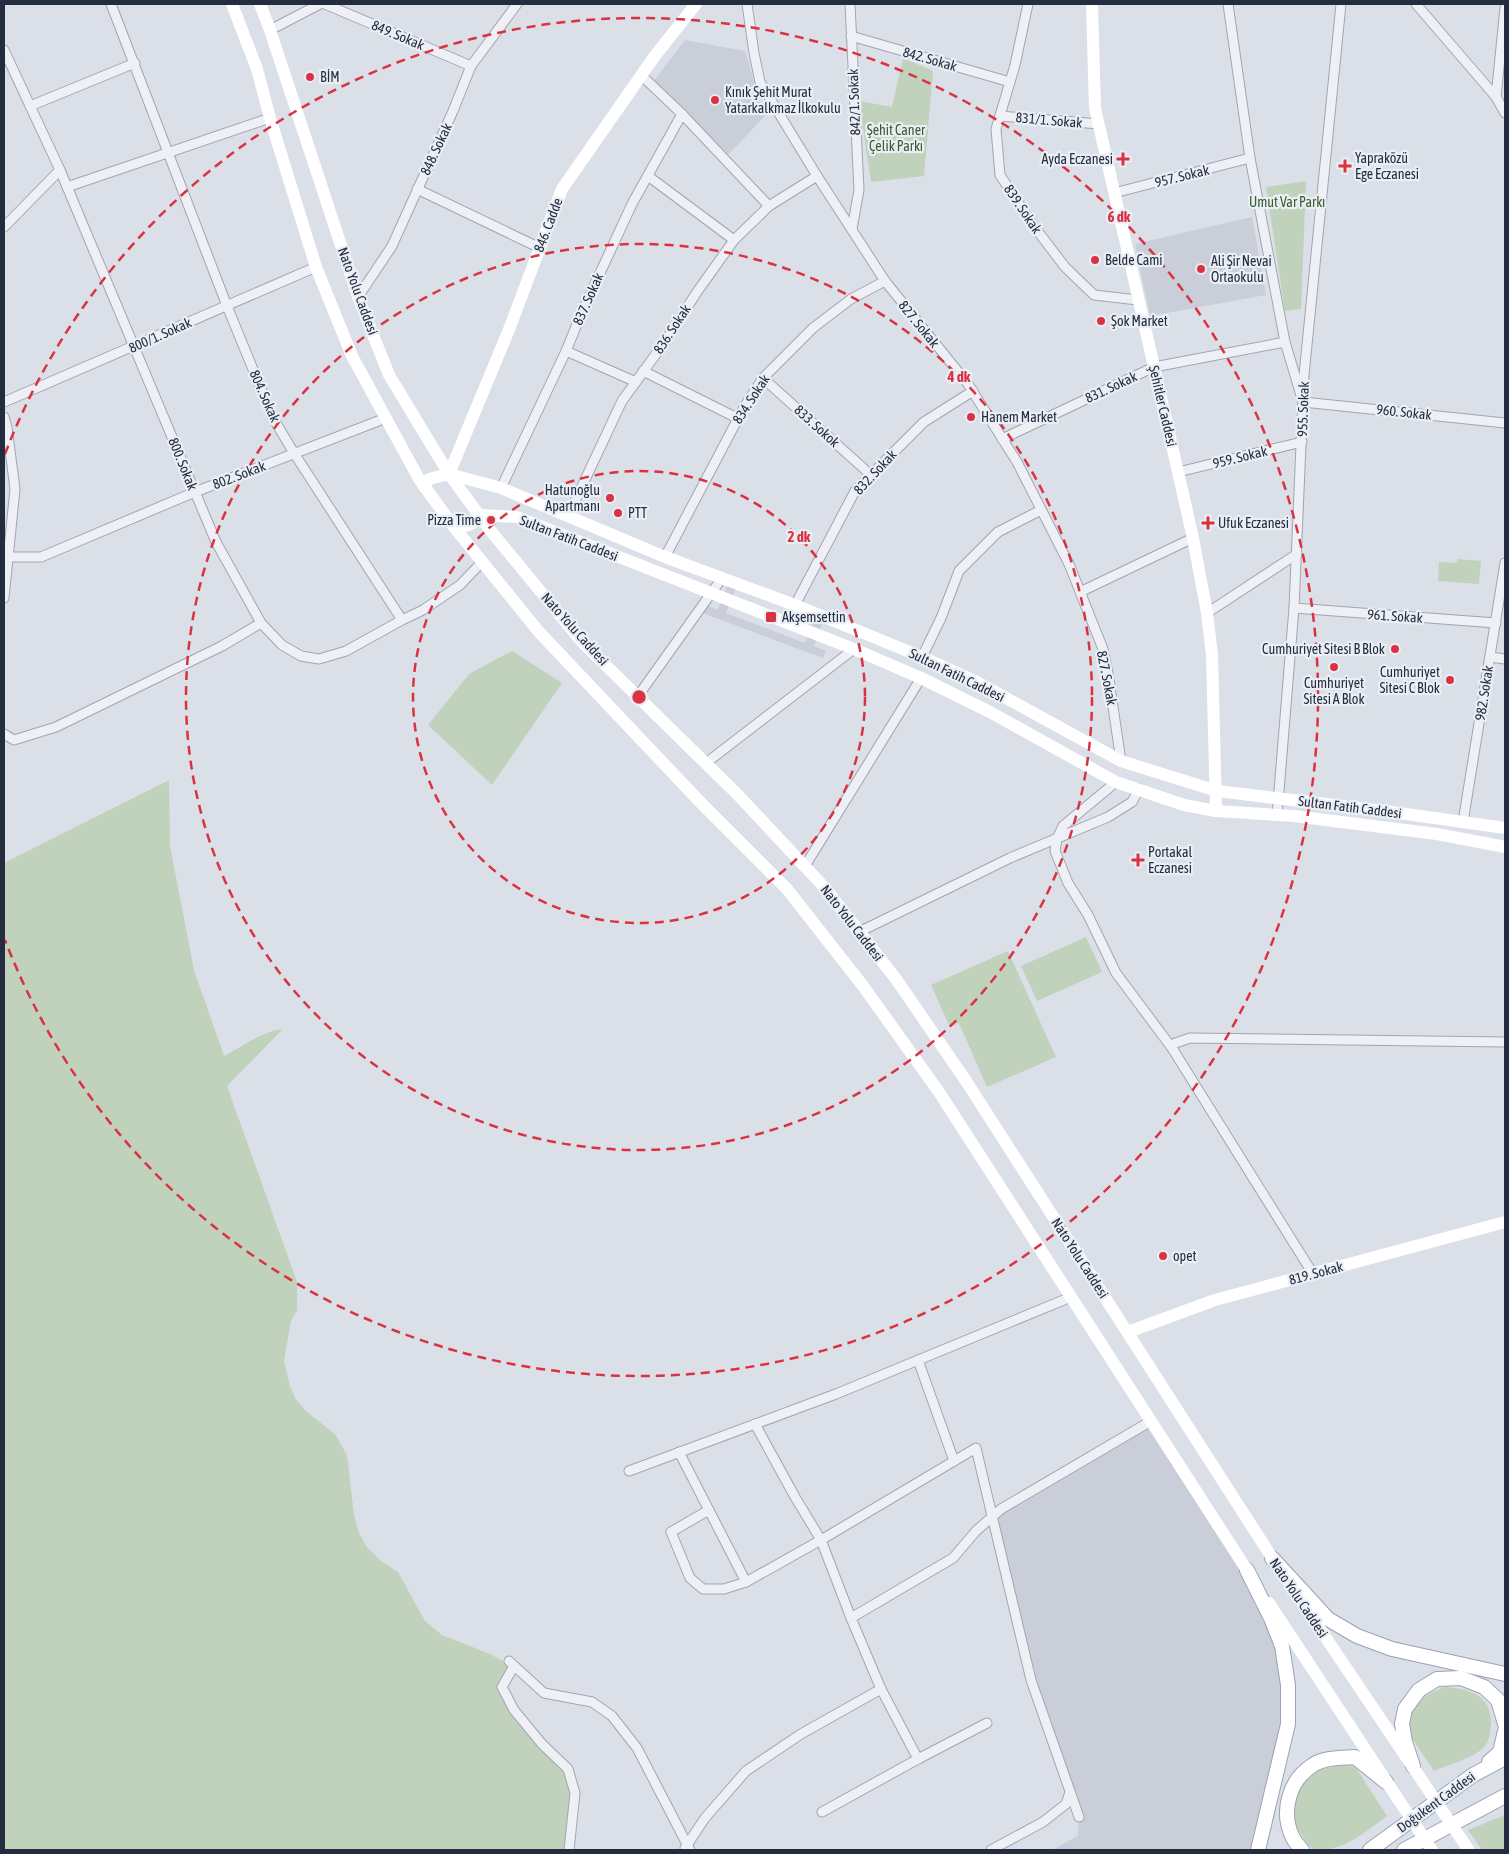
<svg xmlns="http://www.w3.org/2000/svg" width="1509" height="1854" font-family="'Asap Condensed',sans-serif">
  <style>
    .built { fill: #c9ced9; fill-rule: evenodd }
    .green { fill: #c0d2bb }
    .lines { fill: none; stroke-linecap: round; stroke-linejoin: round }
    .street-casing { stroke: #a0a6b1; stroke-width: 11 }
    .primary-casing { stroke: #99a3b4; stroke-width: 16 }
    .street { stroke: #eef0f5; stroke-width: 9 }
    .secondary { stroke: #fff; stroke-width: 12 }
    .primary { stroke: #fff; stroke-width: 14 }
    .secondary-bridge { stroke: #fff; stroke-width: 12 }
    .ring { fill: none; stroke: #db3243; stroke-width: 2.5; stroke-dasharray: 9 6 }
    .poi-dot { fill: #db3243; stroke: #eaeef5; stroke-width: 2 }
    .labels { text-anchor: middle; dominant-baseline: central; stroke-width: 4.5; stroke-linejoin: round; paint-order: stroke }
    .street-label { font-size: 14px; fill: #242c3f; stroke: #eaeef5 }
    .poi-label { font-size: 14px; fill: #242c3f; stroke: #eaeef5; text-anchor: start }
    .park-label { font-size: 14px; fill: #365c30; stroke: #eaeef5 }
    .centre { fill: #db3243; stroke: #eaeef5; stroke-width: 2.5 }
    .ring-label { font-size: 15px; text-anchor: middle; font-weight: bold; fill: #db3243; stroke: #eaeef5; stroke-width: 4.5; stroke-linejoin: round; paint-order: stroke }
  </style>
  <rect width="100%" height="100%" fill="#dbdfe7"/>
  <g class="built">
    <path d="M 685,40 L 745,51 L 764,117 L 727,156 L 653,82 Z"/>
    <path d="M 1252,217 L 1266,295 L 1150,316 L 1135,244 Z"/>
    <path d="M 728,582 L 824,618 L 814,646 L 826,651 L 823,658 L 703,613 L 706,605 L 717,610 L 721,602 L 711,600 L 708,586 L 713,585 L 725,592 ZM 737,585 L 816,615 L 812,625 L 804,623 L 801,631 L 808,634 L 805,643 L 726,613 Z"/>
    <path d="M 1151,1421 L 1271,1618 L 1288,1724 L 1258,1850 L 1052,1850 L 1078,1836 L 1079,1817 L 1031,1680 L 993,1515 Z"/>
  </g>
  <g class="green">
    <path d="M 903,58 L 933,71 L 924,176 L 871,182 L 859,101 L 892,107 Z"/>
    <path d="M 1306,181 L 1301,309 L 1285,311 L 1266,187 Z"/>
    <path d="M 1458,559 L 1481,561 L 1479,584 L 1438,581 L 1439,562 L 1456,563 Z"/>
    <path d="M 512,651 L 562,683 L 492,785 L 428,725 L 469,674 Z"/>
    <path d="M 169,780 L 170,846 L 194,970 L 224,1056 C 244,1046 260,1032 283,1029 L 227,1086 L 297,1282 L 297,1310 L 291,1321 L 284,1361 L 290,1386 L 295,1398 L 307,1412 L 335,1434 L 347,1455 L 354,1515 L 359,1533 L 367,1547 L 381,1561 L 398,1572 L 425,1621 L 442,1635 L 490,1654 L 512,1666 L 500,1687 L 568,1769 L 575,1793 L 569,1850 L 4,1850 L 4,863 Z"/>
    <path d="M 1086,937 L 1102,972 L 1037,1001 L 1021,966 Z"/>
    <path d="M 1008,951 L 1056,1057 L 987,1087 L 959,1023 L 950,1027 L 931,985 Z"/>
    <path d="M 1444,1687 C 1468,1688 1491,1695 1491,1722 C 1491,1729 1490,1739 1486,1745 C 1477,1757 1448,1765 1434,1771 L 1409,1734 C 1410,1727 1409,1717 1412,1711 C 1418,1698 1433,1692 1444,1687 Z"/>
    <path d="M 1342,1762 L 1356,1768 L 1387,1816 C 1362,1834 1345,1851 1313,1850 C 1295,1829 1281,1805 1304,1781 C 1309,1777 1313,1770 1319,1767 C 1325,1764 1334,1764 1342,1762 Z"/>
    <path d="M 1505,1815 L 1505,1850 L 1482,1850 L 1468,1830 Z"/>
  </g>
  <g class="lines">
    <g class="street-casing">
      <g id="street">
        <path d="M 111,4 L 227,306 L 273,418 L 294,453 L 402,620"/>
        <path d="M 325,4 L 471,66"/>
        <path d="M 747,4 L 754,53 L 760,82 L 817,176 L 885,281 L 968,384 L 1017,462 L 1069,564 L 1103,649 L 1108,673 L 1121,761"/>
        <path d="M 850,4 L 859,190 L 852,229"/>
        <path d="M 1028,4 L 1015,65 L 996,129 L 1000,175 L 1033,225 L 1065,267 L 1094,295 L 1138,300"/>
        <path d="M 1228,4 L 1250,158 L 1285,342 L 1303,402 L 1505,423"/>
        <path d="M 1416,4 L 1496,97 L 1505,113"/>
        <path d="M 270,30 L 320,4"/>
        <path d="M 851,36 L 1010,82"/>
        <path d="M 4,50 L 60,170 L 216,542 L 261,623 L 282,645 L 301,656 L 319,659 L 346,651 L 402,620 L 423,610 L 460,585 L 482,562"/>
        <path d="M 641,75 L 682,114 L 769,206"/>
        <path d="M 1496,97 L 1505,8"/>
        <path d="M 30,106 L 135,63"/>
        <path d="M 1000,116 L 1099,124"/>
        <path d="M 648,176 L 734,240"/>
        <path d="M 67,187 L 270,118"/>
        <path d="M 417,189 L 540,248"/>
        <path d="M 1114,193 L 1250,158"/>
        <path d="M 4,227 L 60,170"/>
        <path d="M 358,297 L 392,246 L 453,111 L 471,66 L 517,4"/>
        <path d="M 566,351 L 636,382"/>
        <path d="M 643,371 L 737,418"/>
        <path d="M 763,378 L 871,475"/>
        <path d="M 4,402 L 316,267"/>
        <path d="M 4,417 L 7,427 L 15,489 L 4,598"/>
        <path d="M 1002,439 L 1154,367 L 1285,342"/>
        <path d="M 1178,472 L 1302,442"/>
        <path d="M 501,488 L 566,351 L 582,312 L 632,204 L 682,114"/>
        <path d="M 568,516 L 622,401 L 664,343 L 697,292 L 734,240 L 769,206 L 817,176"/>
        <path d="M 8,557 L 41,557 L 195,492 L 386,418"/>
        <path d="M 665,557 L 743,409 L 763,378 L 813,328 L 851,299 L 885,281"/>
        <path d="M 1080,592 L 1193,538"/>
        <path d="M 795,605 L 855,491 L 924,422 L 973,391"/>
        <path d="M 1294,608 L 1496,623"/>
        <path d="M 1207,613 L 1297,554"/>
        <path d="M 922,657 L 941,618 L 959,571 L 998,532 L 1041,510"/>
        <path d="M 1490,657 L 1505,659"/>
        <path d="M 638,696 L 722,578"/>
        <path d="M 4,734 L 14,740 L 56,727 L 222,646 L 261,623"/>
        <path d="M 706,763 L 854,649"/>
        <path d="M 1116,782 L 1063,826 L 1057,839 L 1055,851 L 1068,883 L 1088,915 L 1116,973 L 1172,1048 L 1313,1274"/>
        <path d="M 1277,815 L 1294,608 L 1304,375 L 1341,4"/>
        <path d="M 1463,822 L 1505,563"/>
        <path d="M 805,866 L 921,678"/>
        <path d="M 859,932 L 1010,858 L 1108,817 L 1132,802 L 1139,789"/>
        <path d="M 1170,1045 L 1190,1038 L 1505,1042"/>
        <path d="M 918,1360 L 954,1461"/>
        <path d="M 755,1424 L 795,1497 L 821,1540 L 851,1618 L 881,1689 L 918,1759"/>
        <path d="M 679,1452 L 746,1582"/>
        <path d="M 629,1471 L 836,1394 L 1071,1297"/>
        <path d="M 709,1510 L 671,1532 L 690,1578 L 703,1589 L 724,1589 L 746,1582 L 821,1540 L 976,1448 L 1031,1680 L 1079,1817"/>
        <path d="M 851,1618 L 953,1558 L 976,1531 L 1001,1509 L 1151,1421"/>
        <path d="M 509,1661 L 544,1693 L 592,1702 L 612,1716 L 637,1748 L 690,1850"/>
        <path d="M 514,1666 L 502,1687 L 514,1710 L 542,1744 L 568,1769 L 575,1793 L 569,1850"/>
        <path d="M 822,1812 L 918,1759 L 987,1723"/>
        <path d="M 685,1848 L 705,1818 L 746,1771 L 801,1734 L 881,1689"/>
        <path d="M 991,1850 L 1043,1822 L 1066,1804 L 1070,1792"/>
      </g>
    </g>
    <g class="primary-casing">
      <g id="primary">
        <path d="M 1272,1558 L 1328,1619 L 1357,1636 L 1392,1649 L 1505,1674"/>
        <path d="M 1247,1570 L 1271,1618 L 1282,1646 L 1288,1685 L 1288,1724 L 1258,1850"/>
        <path d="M 1489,1762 L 1500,1752 L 1505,1731"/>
        <path d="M 1413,1766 L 1405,1742 L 1402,1724 L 1405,1709 L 1419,1690 L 1437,1679 L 1461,1678 L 1484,1687 L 1498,1700 L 1505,1724"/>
        <path d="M 1302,1850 C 1299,1846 1295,1842 1293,1838 C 1280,1812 1289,1780 1313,1765 C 1325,1757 1342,1758 1355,1757 L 1386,1782"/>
        <path d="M 1370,1850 L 1473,1775 L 1505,1758"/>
        <path d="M 1404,1850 L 1505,1796"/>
      </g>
    </g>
    <use href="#street" class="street"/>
    <g class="secondary">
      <path d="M 232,4 L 257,69 L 270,118 L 316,267 L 352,356 L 419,479 L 454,527 L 539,632 L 702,804 L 787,889 L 863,986 L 939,1092 L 1252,1578"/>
      <path d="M 260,4 L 270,30 L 358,297 L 389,375 L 449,474 L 490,530 L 582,642 L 738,795 L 825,888 L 896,979 L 966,1081 L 1278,1567"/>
      <path d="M 1092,4 L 1095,108 L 1193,538 L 1207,613 L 1212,655 L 1216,811"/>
      <path d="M 449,474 L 510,327 L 562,189 L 654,57 L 696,4"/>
      <path d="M 424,487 L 429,479 L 449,474 L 501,488 L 665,557 L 795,605 L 922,657 L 977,682 L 1121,761 L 1217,791 L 1392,812 L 1505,828"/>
      <path d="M 454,527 C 465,527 473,526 479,515 L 517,517 L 854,649 L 921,678 L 990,712 L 1116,782 L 1184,805 L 1216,811 L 1294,816 L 1437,834 L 1505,847"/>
      <path d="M 1128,1332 L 1215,1300 L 1505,1222"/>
      <path d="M 1289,1583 L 1423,1782"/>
      <path d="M 1269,1603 L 1398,1799"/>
    </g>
    <use href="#primary" class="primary"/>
    <g class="secondary-bridge">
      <path d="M 1423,1782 L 1468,1849"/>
      <path d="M 1398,1799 L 1432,1850"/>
    </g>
  </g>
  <g class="ring">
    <circle cx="639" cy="697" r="226"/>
    <circle cx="639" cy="697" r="453"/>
    <path d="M5 454A679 679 0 1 1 5 940"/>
  </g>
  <g class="poi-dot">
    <circle cx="310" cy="77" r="5"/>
    <circle cx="715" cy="100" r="5"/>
    <path d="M1120.5 151.5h5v5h5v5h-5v5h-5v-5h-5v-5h5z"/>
    <path d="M1342.5 158.5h5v5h5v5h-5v5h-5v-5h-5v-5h5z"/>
    <circle cx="1095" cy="260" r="5"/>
    <circle cx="1201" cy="269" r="5"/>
    <circle cx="1101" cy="321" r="5"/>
    <circle cx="971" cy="417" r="5"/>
    <circle cx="610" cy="498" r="5"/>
    <circle cx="618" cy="513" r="5"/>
    <circle cx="491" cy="520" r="5"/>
    <path d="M1205.5 515.5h5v5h5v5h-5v5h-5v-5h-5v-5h5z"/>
    <rect x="765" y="611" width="12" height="12" rx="2.5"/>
    <circle cx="1395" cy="649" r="5"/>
    <circle cx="1334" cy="667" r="5"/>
    <circle cx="1450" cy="680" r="5"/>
    <path d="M1135.5 852.5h5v5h5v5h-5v5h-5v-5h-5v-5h5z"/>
    <circle cx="1163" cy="1256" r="5"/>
  </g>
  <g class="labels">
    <g class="street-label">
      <text transform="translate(398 35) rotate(23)">849. Sokak</text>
      <text transform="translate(930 59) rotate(16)">842. Sokak</text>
      <text transform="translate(854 102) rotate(-92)">842/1. Sokak</text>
      <text transform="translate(1049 120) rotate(5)">831/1. Sokak</text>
      <text transform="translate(436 149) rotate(-65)">848. Sokak</text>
      <text transform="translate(1182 176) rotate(-14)">957. Sokak</text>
      <text transform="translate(1023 209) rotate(56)">839. Sokak</text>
      <text transform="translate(548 225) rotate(-69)">846. Cadde</text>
      <text transform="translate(358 291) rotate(70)">Nato Yolu Caddesi</text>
      <text transform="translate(588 299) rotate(-66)">837. Sokak</text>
      <text transform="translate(919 324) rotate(51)">827. Sokak</text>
      <text transform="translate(672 329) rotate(-57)">836. Sokak</text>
      <text transform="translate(160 335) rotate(-24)">800/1. Sokak</text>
      <text transform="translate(1111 387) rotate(-25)">831. Sokak</text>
      <text transform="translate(265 396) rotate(66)">804. Sokak</text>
      <text transform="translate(751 399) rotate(-57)">834. Sokak</text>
      <text transform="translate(1163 406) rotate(77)">Şehitler Caddesi</text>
      <text transform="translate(1303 409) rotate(-88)">955. Sokak</text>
      <text transform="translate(1404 412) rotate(6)">960. Sokak</text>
      <text transform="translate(817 426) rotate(42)">833. Sokok</text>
      <text transform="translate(1240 457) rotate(-14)">959. Sokak</text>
      <text transform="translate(183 464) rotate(68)">800. Sokak</text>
      <text transform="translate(875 472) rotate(-47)">832. Sokak</text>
      <text transform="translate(239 475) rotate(-21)">802. Sokak</text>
      <text transform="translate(569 538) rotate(21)">Sultan Fatih Caddesi</text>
      <text transform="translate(1395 616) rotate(4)">961. Sokak</text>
      <text transform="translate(575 629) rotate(48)">Nato Yolu Caddesi</text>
      <text transform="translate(957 675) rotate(26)">Sultan Fatih Caddesi</text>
      <text transform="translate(1107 678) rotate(79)">827. Sokak</text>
      <text transform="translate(1484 693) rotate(-81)">982. Sokak</text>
      <text transform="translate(1350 807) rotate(7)">Sultan Fatih Caddesi</text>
      <text transform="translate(852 923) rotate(52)">Nato Yolu Caddesi</text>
      <text transform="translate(1080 1258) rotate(57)">Nato Yolu Caddesi</text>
      <text transform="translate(1316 1273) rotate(-15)">819. Sokak</text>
      <text transform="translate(1299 1598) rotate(56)">Nato Yolu Caddesi</text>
      <text transform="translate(1436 1802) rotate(-36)">Doğukent Caddesi</text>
    </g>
    <g class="poi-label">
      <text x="320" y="77">BİM</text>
      <text x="725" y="92">Kınık Şehit Murat<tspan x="725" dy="16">Yatarkalkmaz İlkokulu</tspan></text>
      <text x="1355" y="158">Yapraközü<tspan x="1355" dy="16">Ege Eczanesi</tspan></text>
      <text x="1113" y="159" text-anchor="end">Ayda Eczanesi</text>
      <text x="1105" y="260">Belde Cami</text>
      <text x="1211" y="261">Ali Şir Nevai<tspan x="1211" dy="16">Ortaokulu</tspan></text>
      <text x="1111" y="321">Şok Market</text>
      <text x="981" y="417">Hanem Market</text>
      <text x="600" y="490" text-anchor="end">Hatunoğlu<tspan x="600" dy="16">Apartmanı</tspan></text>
      <text x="628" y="513">PTT</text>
      <text x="481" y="520" text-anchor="end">Pizza Time</text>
      <text x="1218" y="523">Ufuk Eczanesi</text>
      <text x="782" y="617">Akşemsettin</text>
      <text x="1385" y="649" text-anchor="end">Cumhuriyet Sitesi B Blok</text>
      <text x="1440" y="672" text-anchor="end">Cumhuriyet<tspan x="1440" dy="16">Sitesi C Blok</tspan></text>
      <text x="1334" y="683" text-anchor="middle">Cumhuriyet<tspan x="1334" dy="16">Sitesi A Blok</tspan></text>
      <text x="1148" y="852">Portakal<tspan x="1148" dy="16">Eczanesi</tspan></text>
      <text x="1173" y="1256">opet</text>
    </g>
    <g class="park-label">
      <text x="896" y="130">Şehit Caner<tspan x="896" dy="16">Çelik Parkı</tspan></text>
      <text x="1287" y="202">Umut Var Parkı</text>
    </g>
  </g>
  <circle cx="639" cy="697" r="8" class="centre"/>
  <g class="ring-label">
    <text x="1119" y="222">6 dk</text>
    <text x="959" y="382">4 dk</text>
    <text x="799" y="542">2 dk</text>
  </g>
  <rect width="1509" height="1854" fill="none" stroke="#242c3f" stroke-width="10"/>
</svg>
